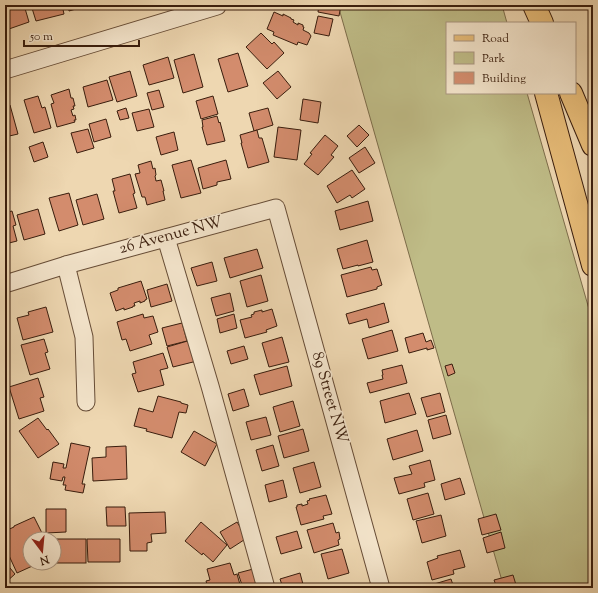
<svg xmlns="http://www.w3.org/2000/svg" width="598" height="593" font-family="'Sorts Mill Goudy',serif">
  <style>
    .green { fill: #bfbc87; stroke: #7c6c4a }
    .building { fill: #d38c6d; stroke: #391d0d }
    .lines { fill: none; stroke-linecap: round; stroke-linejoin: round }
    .minor-casing { stroke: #664c36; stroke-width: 19 }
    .major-casing { stroke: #391d0d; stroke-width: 24 }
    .minor { stroke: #f4e5cc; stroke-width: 17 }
    .major { stroke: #e7bc78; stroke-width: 22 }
    .labels { text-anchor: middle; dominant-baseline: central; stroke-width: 3.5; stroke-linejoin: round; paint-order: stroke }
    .street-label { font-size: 16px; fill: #391d0d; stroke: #f4e5cc }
  </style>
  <rect width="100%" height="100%" fill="#eed7b1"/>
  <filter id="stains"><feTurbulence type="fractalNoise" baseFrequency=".005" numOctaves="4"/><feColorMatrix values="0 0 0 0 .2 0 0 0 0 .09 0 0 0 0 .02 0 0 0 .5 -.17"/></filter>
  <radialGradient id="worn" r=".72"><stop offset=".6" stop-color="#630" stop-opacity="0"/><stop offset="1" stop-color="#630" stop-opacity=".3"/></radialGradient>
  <path class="green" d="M 338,5 L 502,5 L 507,23 L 447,23 L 447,93 L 527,93 L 593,323 L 593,588 L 504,588 Z"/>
  <g class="building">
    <path d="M 16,5 L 24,5 L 29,22 L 6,30 L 5,25 L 5,8 Z"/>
    <path d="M 31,5 L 62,5 L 64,14 L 36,21 Z"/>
    <path d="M 68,5 L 90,5 L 69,11 Z"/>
    <path d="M 319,5 L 341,5 L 339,16 L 318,12 Z"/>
    <path d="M 274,12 L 283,16 L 283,14 L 291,18 L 291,19 L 294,20 L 293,22 L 298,25 L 298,23 L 303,25 L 303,27 L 304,27 L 303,30 L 309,33 L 311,36 L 307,45 L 298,42 L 297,45 L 273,35 L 274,32 L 267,29 Z"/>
    <path d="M 318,16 L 333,19 L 329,36 L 314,33 Z"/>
    <path d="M 261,33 L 272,44 L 274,42 L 284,53 L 267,69 L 246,47 Z"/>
    <path d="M 238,53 L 248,86 L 228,92 L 218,59 Z"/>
    <path d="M 194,54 L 203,87 L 183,93 L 174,60 Z"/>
    <path d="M 168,57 L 174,78 L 149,85 L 143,65 Z"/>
    <path d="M 130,71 L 137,96 L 117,102 L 109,77 Z"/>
    <path d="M 278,71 L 291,87 L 277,99 L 263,83 Z"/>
    <path d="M 107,80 L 113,100 L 88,107 L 83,87 Z"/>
    <path d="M 69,89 L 71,98 L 73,98 L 75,106 L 73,106 L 74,109 L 71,110 L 73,116 L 75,115 L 76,120 L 74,120 L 75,122 L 57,127 L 51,104 L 54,103 L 51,95 Z"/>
    <path d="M 159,90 L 164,107 L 152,110 L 147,93 Z"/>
    <path d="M 38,96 L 42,108 L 45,107 L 51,128 L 34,133 L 24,100 Z"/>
    <path d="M 213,96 L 218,114 L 201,119 L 196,101 Z"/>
    <path d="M 303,99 L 321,102 L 318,123 L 300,120 Z"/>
    <path d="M 10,105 L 18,134 L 5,137 L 5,106 Z"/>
    <path d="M 126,108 L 129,118 L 120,120 L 117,111 Z"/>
    <path d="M 268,108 L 273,125 L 254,131 L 249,113 Z"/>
    <path d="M 149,109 L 154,127 L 137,131 L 132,113 Z"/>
    <path d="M 217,116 L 219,123 L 220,122 L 225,141 L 207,145 L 202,127 L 203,127 L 202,120 Z"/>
    <path d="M 106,119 L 111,137 L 94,142 L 89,124 Z"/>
    <path d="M 359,125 L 369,135 L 357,147 L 347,136 Z"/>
    <path d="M 278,127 L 301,130 L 297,160 L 274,157 Z"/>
    <path d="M 88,129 L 94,148 L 77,153 L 71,133 Z"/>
    <path d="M 257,130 L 259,138 L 262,138 L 269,162 L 248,168 L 241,143 L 242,143 L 240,135 Z"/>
    <path d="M 174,132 L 178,150 L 161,155 L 156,137 Z"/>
    <path d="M 325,135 L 338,146 L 331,155 L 334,157 L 318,175 L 304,164 L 312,154 L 310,153 Z"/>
    <path d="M 43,142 L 48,157 L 34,162 L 29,147 Z"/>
    <path d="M 365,147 L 375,163 L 359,173 L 349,158 Z"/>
    <path d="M 191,160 L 201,193 L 181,198 L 172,165 Z"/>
    <path d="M 226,160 L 231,179 L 217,182 L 217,185 L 203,189 L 198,168 Z"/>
    <path d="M 151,161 L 153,169 L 155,168 L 156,175 L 155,176 L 156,181 L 161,180 L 164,191 L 163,191 L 165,200 L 147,205 L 145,197 L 142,197 L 135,174 L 140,173 L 138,165 Z"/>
    <path d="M 352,170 L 365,189 L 352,198 L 350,195 L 337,203 L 327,186 Z"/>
    <path d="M 130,174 L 135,193 L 133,194 L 137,208 L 119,213 L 113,191 L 115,191 L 112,179 Z"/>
    <path d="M 69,193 L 78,225 L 59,231 L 49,198 Z"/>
    <path d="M 97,194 L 104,219 L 83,225 L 76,200 Z"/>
    <path d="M 368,201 L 373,221 L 340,230 L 335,211 Z"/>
    <path d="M 38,209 L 45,234 L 24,240 L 17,215 Z"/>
    <path d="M 12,211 L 16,225 L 13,226 L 17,241 L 5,244 L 5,213 Z"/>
    <path d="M 367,240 L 373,262 L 358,266 L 358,265 L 343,269 L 337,249 Z"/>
    <path d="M 257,249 L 263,268 L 230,278 L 224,258 Z"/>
    <path d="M 212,262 L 217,281 L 197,286 L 191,268 Z"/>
    <path d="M 371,267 L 372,270 L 377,269 L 382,285 L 377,287 L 377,289 L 347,297 L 341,275 Z"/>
    <path d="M 261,275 L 268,301 L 247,307 L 240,281 Z"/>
    <path d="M 141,281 L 147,299 L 145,300 L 145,301 L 140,303 L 140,301 L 134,303 L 135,306 L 133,306 L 133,307 L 124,310 L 124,308 L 116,311 L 110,293 L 118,290 L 118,288 Z"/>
    <path d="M 167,284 L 172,301 L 151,307 L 147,290 Z"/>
    <path d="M 230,293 L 234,311 L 216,316 L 211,298 Z"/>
    <path d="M 384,303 L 389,322 L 369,328 L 367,319 L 349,324 L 346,314 Z"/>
    <path d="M 46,307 L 53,332 L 23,340 L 17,318 L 29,315 L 28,312 Z"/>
    <path d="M 272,309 L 277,326 L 266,330 L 267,332 L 245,338 L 240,320 L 252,317 L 251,315 L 254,314 L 254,312 L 262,310 L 262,312 Z"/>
    <path d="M 143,314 L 144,318 L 153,316 L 158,332 L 149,335 L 152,344 L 130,351 L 126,339 L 122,340 L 117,322 Z"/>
    <path d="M 234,314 L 237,328 L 220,333 L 217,319 Z"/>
    <path d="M 182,323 L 187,341 L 167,346 L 162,328 Z"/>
    <path d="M 392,330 L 398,351 L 368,359 L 362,339 Z"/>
    <path d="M 5,332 L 8,343 L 5,344 Z"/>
    <path d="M 423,333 L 426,342 L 431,340 L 434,348 L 427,350 L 427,348 L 409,353 L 405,338 Z"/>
    <path d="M 282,337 L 289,362 L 269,367 L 262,343 Z"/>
    <path d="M 44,339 L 48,352 L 45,353 L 50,369 L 30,375 L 21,345 Z"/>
    <path d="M 191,340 L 197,361 L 173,367 L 167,347 Z"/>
    <path d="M 244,346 L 248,359 L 231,364 L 227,351 Z"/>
    <path d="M 163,353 L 168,368 L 160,370 L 164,385 L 138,392 L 132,374 L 136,373 L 133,362 Z"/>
    <path d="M 452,364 L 455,373 L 448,376 L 445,366 Z"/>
    <path d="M 402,365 L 407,383 L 370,393 L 367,383 L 383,379 L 382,375 L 383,375 L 382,370 Z"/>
    <path d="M 287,366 L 292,386 L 260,395 L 254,375 Z"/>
    <path d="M 38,378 L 44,397 L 40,398 L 44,411 L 19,419 L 9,387 Z"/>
    <path d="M 244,389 L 249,406 L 233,411 L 228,394 Z"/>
    <path d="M 409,393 L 416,414 L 385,423 L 380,401 Z"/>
    <path d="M 440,393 L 445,412 L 427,417 L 421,398 Z"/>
    <path d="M 158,396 L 181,402 L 181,403 L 188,405 L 186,413 L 179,412 L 172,438 L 146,431 L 147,429 L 134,426 L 139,408 L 153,412 Z"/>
    <path d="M 293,401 L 300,426 L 280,432 L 273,407 Z"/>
    <path d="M 446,415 L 451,434 L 433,439 L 428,420 Z"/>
    <path d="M 266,417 L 271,435 L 251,440 L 246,422 Z"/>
    <path d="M 38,418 L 47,430 L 48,429 L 59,444 L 38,458 L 19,431 Z"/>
    <path d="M 303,429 L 309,451 L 284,458 L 278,436 Z"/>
    <path d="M 417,430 L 423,451 L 393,460 L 387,439 Z"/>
    <path d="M 194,431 L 217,444 L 205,466 L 181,452 Z"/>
    <path d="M 71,443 L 90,447 L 82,484 L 85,484 L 83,493 L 65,490 L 66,485 L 63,485 L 65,477 L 63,477 L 62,481 L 50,479 L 53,462 L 64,464 L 63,468 L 66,468 Z"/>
    <path d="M 273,445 L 279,466 L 262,471 L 256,450 Z"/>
    <path d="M 126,446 L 127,479 L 93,481 L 92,458 L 106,457 L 106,447 Z"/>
    <path d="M 430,460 L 435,480 L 424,483 L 425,487 L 399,494 L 394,478 L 412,474 L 409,466 Z"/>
    <path d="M 314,462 L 321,487 L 300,493 L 293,468 Z"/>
    <path d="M 460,478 L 465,494 L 445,500 L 441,484 Z"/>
    <path d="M 283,480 L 287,497 L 269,502 L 265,485 Z"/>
    <path d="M 428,493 L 434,514 L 413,520 L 407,499 Z"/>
    <path d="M 326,495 L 332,514 L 323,516 L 324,519 L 301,525 L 296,507 L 297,507 L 297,505 L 302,504 L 302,506 L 308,504 L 307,501 L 310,500 L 309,499 Z"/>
    <path d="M 106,507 L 125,507 L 126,526 L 107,526 Z"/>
    <path d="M 46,509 L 66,509 L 66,532 L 46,533 Z"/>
    <path d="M 165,512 L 166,533 L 151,534 L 152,542 L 147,543 L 147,551 L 130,551 L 129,513 Z"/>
    <path d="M 496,514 L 501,530 L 482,535 L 478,519 Z"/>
    <path d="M 441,515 L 446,536 L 422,543 L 416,521 Z"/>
    <path d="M 34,517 L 45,539 L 30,539 L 30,563 L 39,563 L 17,573 L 5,547 L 5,531 L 14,527 L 14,526 Z"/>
    <path d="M 201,522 L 227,545 L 213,562 L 203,553 L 202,555 L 185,541 Z"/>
    <path d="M 237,522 L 247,538 L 230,549 L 220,532 Z"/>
    <path d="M 333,523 L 336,533 L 339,532 L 340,539 L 338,540 L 339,545 L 314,553 L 307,530 Z"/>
    <path d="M 297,531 L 302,548 L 281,554 L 276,537 Z"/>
    <path d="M 501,532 L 505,548 L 487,553 L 483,538 Z"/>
    <rect x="57" y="539" width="29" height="24"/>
    <path d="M 87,539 L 120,539 L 120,562 L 88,562 Z"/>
    <path d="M 342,549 L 349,573 L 328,579 L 321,554 Z"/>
    <path d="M 460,550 L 465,567 L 453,570 L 454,574 L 432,580 L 427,562 L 438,558 L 437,556 Z"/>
    <path d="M 5,562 L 15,574 L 5,583 Z"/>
    <path d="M 230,563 L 234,575 L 237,574 L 241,588 L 208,588 L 206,581 L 210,580 L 207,569 Z"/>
    <path d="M 257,568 L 262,586 L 255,588 L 243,588 L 238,573 Z"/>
    <path d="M 300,573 L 304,588 L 283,588 L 280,579 Z"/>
    <path d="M 513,575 L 517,588 L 497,588 L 494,580 Z"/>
    <path d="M 451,579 L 454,588 L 431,588 L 431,585 Z"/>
  </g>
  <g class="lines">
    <g class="minor-casing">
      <g id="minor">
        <path d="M 5,70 L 217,6 L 217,5"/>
        <path d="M 166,238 L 210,386 L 266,588"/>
        <path d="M 66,265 L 84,337 L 86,402"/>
        <path d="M 5,284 L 66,265 L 276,208 L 381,588"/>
      </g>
    </g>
    <g class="major-casing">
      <g id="major">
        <path d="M 534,5 L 542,23"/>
        <path d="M 546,93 L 593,265"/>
        <path d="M 571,93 L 593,145"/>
      </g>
    </g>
    <use href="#minor" class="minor"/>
    <use href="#major" class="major"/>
  </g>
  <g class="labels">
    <g class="street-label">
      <text transform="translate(171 236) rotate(-15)">26 Avenue NW</text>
      <text transform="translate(329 398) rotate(74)">89 Street NW</text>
    </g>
  </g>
  <rect width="598" height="593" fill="none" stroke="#eed7b1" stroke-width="20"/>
  <rect x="6" y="6" width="586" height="581" fill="none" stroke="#391d0d" stroke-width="2"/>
  <rect x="10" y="10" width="578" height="573" fill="none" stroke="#391d0d"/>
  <rect x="446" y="22" width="130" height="72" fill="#f4e5cc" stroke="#a99580"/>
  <rect x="454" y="35" width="20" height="6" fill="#e7bc78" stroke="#a99580"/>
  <text x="482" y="42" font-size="12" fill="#391d0d">Road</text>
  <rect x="454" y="52" width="20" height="12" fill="#bfbc87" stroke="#a99580"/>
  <text x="482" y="62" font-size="12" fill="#391d0d">Park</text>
  <rect x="454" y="72" width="20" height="12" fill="#d38c6d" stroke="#a99580"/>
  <text x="482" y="82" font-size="12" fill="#391d0d">Building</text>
  <g transform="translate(42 551) rotate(164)"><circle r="19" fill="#f4e5cc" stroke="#a99580"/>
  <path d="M0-3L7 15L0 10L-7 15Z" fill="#8f2418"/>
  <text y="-6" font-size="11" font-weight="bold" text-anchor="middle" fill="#391d0d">N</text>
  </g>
  <path d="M24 40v6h115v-6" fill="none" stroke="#391d0d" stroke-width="2"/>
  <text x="30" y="40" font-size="12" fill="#391d0d" stroke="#f4e5cc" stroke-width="3" paint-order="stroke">50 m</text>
  <rect width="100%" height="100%" filter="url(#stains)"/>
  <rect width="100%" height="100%" fill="url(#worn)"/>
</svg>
